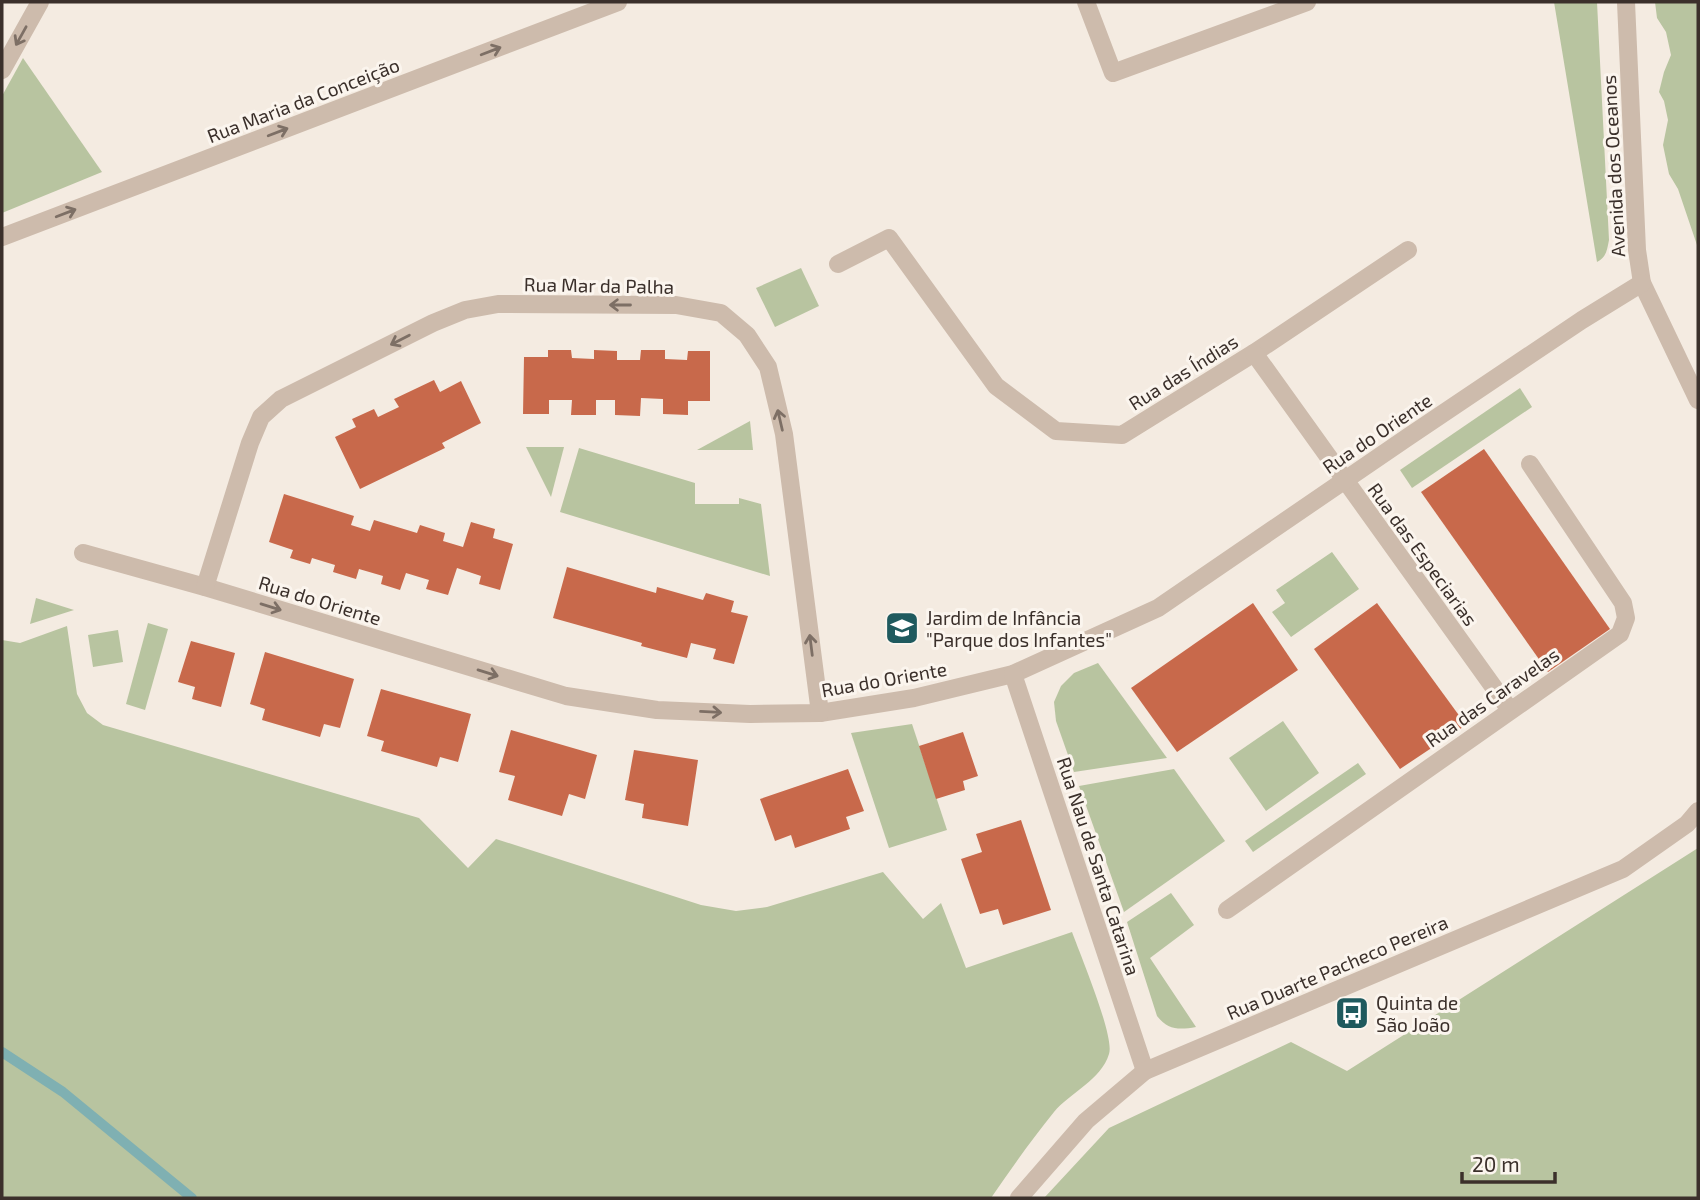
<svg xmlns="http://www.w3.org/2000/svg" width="1700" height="1200" font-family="'Exo 2',sans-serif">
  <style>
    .green { fill: #b8c4a0 }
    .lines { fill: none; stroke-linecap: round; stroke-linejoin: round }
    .stream { stroke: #7fb0b2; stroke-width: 10 }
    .building { fill: #c8694b }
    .street { stroke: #cdbbac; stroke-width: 18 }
    .oneway { stroke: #7d6f65 }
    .labels { text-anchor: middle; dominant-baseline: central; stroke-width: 6; stroke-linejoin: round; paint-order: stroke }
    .street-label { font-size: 19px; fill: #3b302b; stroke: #fbf5ee }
    .poi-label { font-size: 19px; fill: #3b302b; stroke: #fbf5ee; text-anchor: start }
  </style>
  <rect width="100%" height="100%" fill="#f4ebe1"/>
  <g class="green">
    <path d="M 1554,2 L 1597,2 L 1609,240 C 1607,249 1607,257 1597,262 Z"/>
    <path d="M 1655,2 L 1698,2 L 1698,248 L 1678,189 L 1669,174 L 1663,145 L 1668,120 L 1664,101 L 1659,92 L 1664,72 L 1671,55 L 1666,32 L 1657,18 Z"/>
    <path d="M 23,58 L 102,172 L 2,213 L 2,96 Z"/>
    <path d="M 801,268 L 819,306 L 775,327 L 756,288 Z"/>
    <path d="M 1520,388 L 1532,407 L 1412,488 L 1400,470 Z"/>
    <path d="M 750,421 L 753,450 L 697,450 Z"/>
    <path d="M 526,447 L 564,447 L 551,497 Z"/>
    <path d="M 579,448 L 695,483 L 695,504 L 739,504 L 739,498 L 761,504 L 770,576 L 560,512 Z"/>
    <path d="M 1332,552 L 1359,589 L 1291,637 L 1272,612 L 1285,603 L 1276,590 Z"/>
    <path d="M 36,598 L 74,610 L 30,624 Z"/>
    <path d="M 148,623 L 168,629 L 145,710 L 126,704 Z"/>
    <path d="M 67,626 L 77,694 L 87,713 L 103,725 L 419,818 L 468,868 L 496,839 L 701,905 L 736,911 L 767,907 L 883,872 L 923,919 L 941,903 L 966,968 L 1072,932 C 1080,954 1115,1037 1109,1054 C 1101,1080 1071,1092 1054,1112 C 1032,1139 1011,1169 991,1198 L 2,1198 L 2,640 L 20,643 Z"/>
    <path d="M 118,630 L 123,662 L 93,667 L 88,635 Z"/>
    <path d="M 1098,663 L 1167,758 L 1074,772 L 1056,721 L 1054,702 L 1061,686 L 1074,673 Z"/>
    <path d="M 1283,721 L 1319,773 L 1266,811 L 1229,758 Z"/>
    <path d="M 912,724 L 947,830 L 889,848 L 851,733 Z"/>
    <path d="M 1358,763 L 1366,774 L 1253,852 L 1245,841 Z"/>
    <path d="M 1174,769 L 1225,841 L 1124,912 L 1079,786 Z"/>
    <path d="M 1698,848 L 1698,1198 L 1044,1198 L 1109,1128 L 1291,1042 L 1347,1071 Z"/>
    <path d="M 1171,893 L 1194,925 L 1150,958 L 1196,1027 C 1179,1030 1168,1030 1157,1016 L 1127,922 Z"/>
  </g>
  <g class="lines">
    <path class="stream" d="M 2,1052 L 63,1092 L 192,1198"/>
  </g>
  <g class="building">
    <path d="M 548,350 L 571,350 L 572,358 L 594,359 L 594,350 L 617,351 L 617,360 L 640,360 L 641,350 L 665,350 L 665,359 L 687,360 L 688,351 L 710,351 L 710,401 L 688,401 L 688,415 L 663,414 L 663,399 L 641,398 L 640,416 L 615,415 L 615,400 L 596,400 L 596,415 L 571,415 L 572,400 L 549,400 L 549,414 L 523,414 L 524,357 L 548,357 Z"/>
    <path d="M 434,380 L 440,392 L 461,381 L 481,423 L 442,443 L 445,448 L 360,489 L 335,437 L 356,427 L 352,419 L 374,409 L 378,417 L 399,407 L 394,399 Z"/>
    <path d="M 1484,449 L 1610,629 L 1548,672 L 1421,492 Z"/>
    <path d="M 284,494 L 354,516 L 351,525 L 370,531 L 374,520 L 417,533 L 420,525 L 445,533 L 443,541 L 463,547 L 471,522 L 495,529 L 493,538 L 513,544 L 500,590 L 479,584 L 481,576 L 457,568 L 448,595 L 426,589 L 429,580 L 406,573 L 400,590 L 381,584 L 383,576 L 359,569 L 356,579 L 333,572 L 335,565 L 312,558 L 310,564 L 290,558 L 293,550 L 269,542 Z"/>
    <path d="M 567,567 L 656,593 L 657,587 L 703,600 L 706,593 L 734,601 L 731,612 L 748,616 L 734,664 L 713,659 L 716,649 L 691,643 L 687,658 L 641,646 L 642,643 L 553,618 Z"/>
    <path d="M 1253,603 L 1298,670 L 1177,752 L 1131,688 Z"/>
    <path d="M 1377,603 L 1466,725 L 1400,769 L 1314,649 Z"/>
    <path d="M 191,641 L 235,653 L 221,707 L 192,699 L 195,687 L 178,682 Z"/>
    <path d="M 265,652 L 354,679 L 340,728 L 324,724 L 320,737 L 262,720 L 265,709 L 250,704 Z"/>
    <path d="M 381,689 L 471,714 L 458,762 L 440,757 L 437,767 L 381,751 L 384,741 L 367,736 Z"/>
    <path d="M 511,730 L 597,755 L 585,799 L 569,794 L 562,816 L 508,800 L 515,776 L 499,772 Z"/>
    <path d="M 963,732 L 978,776 L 963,781 L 965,790 L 936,799 L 919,746 Z"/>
    <path d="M 634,750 L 698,760 L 688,826 L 642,818 L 644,804 L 625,800 Z"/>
    <path d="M 848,769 L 864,811 L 846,817 L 850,829 L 795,848 L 791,835 L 775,841 L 760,799 Z"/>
    <path d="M 1021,820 L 1051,910 L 1003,925 L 998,909 L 980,914 L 961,859 L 982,852 L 976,834 Z"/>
  </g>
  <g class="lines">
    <g class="street">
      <path d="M 1086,2 L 1113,73 L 1307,2"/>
      <path d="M 1626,2 L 1637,250 L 1642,283 L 1698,400"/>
      <path d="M 2,70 L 40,2"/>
      <path d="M 2,237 L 618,2"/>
      <path d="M 838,264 L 889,238 L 996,386 L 1056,431 L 1122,435 L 1254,353 L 1408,250"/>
      <path d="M 1254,353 L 1510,710"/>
      <path d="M 83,553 L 205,587 L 566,696 L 657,710 L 750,714 L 820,713 L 914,698 L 1013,674 L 1158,608 L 1408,437 L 1582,320 L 1642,283"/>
      <path d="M 205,587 L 250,443 L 261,417 L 281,399 L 433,323 L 465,310 L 498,304 L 676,305 L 721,313 L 747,335 L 768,367 L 784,434 L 820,713"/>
      <path d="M 1013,674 L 1145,1071"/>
      <path d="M 1227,910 L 1620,634 L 1626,618 L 1623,603 L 1530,464"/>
      <path d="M 1019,1198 L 1086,1121 L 1145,1071 L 1623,869 L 1687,824 L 1698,811"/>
    </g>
  </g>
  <defs><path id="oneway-shaft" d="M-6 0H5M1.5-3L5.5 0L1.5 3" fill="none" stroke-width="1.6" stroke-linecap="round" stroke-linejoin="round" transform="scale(1.75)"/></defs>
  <g class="oneway">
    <use href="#oneway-shaft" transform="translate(21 36) rotate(119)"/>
    <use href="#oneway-shaft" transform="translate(491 51) rotate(-21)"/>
    <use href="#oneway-shaft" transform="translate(278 132) rotate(-21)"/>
    <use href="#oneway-shaft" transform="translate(66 213) rotate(-21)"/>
    <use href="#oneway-shaft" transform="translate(620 305) rotate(-180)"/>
    <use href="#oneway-shaft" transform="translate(400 340) rotate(153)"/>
    <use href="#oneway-shaft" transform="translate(780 420) rotate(-103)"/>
    <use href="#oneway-shaft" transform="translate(271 607) rotate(17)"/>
    <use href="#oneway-shaft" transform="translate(811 645) rotate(-97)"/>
    <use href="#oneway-shaft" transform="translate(488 673) rotate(17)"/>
    <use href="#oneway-shaft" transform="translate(711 712) rotate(3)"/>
  </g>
  <defs>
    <g id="school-square" transform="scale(1.75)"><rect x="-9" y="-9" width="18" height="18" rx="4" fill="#1f5a5e" stroke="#fbf5ee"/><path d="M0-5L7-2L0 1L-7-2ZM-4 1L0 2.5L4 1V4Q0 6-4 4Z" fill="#fff"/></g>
    <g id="bus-square" transform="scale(1.75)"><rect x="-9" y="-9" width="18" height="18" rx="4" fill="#1f5a5e" stroke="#fbf5ee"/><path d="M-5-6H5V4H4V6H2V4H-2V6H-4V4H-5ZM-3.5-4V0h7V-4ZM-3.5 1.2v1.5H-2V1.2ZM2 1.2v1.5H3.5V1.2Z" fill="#fff"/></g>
  </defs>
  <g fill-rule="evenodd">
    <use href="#school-square" x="902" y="628"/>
    <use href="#bus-square" x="1352" y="1013"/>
  </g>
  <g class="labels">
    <g class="street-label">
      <text transform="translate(303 100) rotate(-21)">Rua Maria da Conceição</text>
      <text transform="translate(1613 166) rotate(-93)">Avenida dos Oceanos</text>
      <text transform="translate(599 285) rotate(1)">Rua Mar da Palha</text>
      <text transform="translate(1183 372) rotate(-32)">Rua das Índias</text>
      <text transform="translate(1377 433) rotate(-34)">Rua do Oriente</text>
      <text transform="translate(1423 554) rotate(54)">Rua das Especiarias</text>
      <text transform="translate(320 600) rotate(17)">Rua do Oriente</text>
      <text transform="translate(884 679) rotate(-10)">Rua do Oriente</text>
      <text transform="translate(1492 697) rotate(-35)">Rua das Caravelas</text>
      <text transform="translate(1099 866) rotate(72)">Rua Nau de Santa Catarina</text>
      <text transform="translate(1337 967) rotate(-23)">Rua Duarte Pacheco Pereira</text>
    </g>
    <g class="poi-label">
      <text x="926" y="617">Jardim de Infância<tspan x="926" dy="22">"Parque dos Infantes"</tspan></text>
      <text x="1376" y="1002">Quinta de<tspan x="1376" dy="22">São João</tspan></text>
    </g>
  </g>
  <rect width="1700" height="1200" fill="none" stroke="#3b302b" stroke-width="7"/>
  <path d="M1462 1172v10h93v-10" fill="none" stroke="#3b302b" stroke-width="3.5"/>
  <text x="1472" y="1172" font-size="21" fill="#3b302b" stroke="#fbf5ee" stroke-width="5" paint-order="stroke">20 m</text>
</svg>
